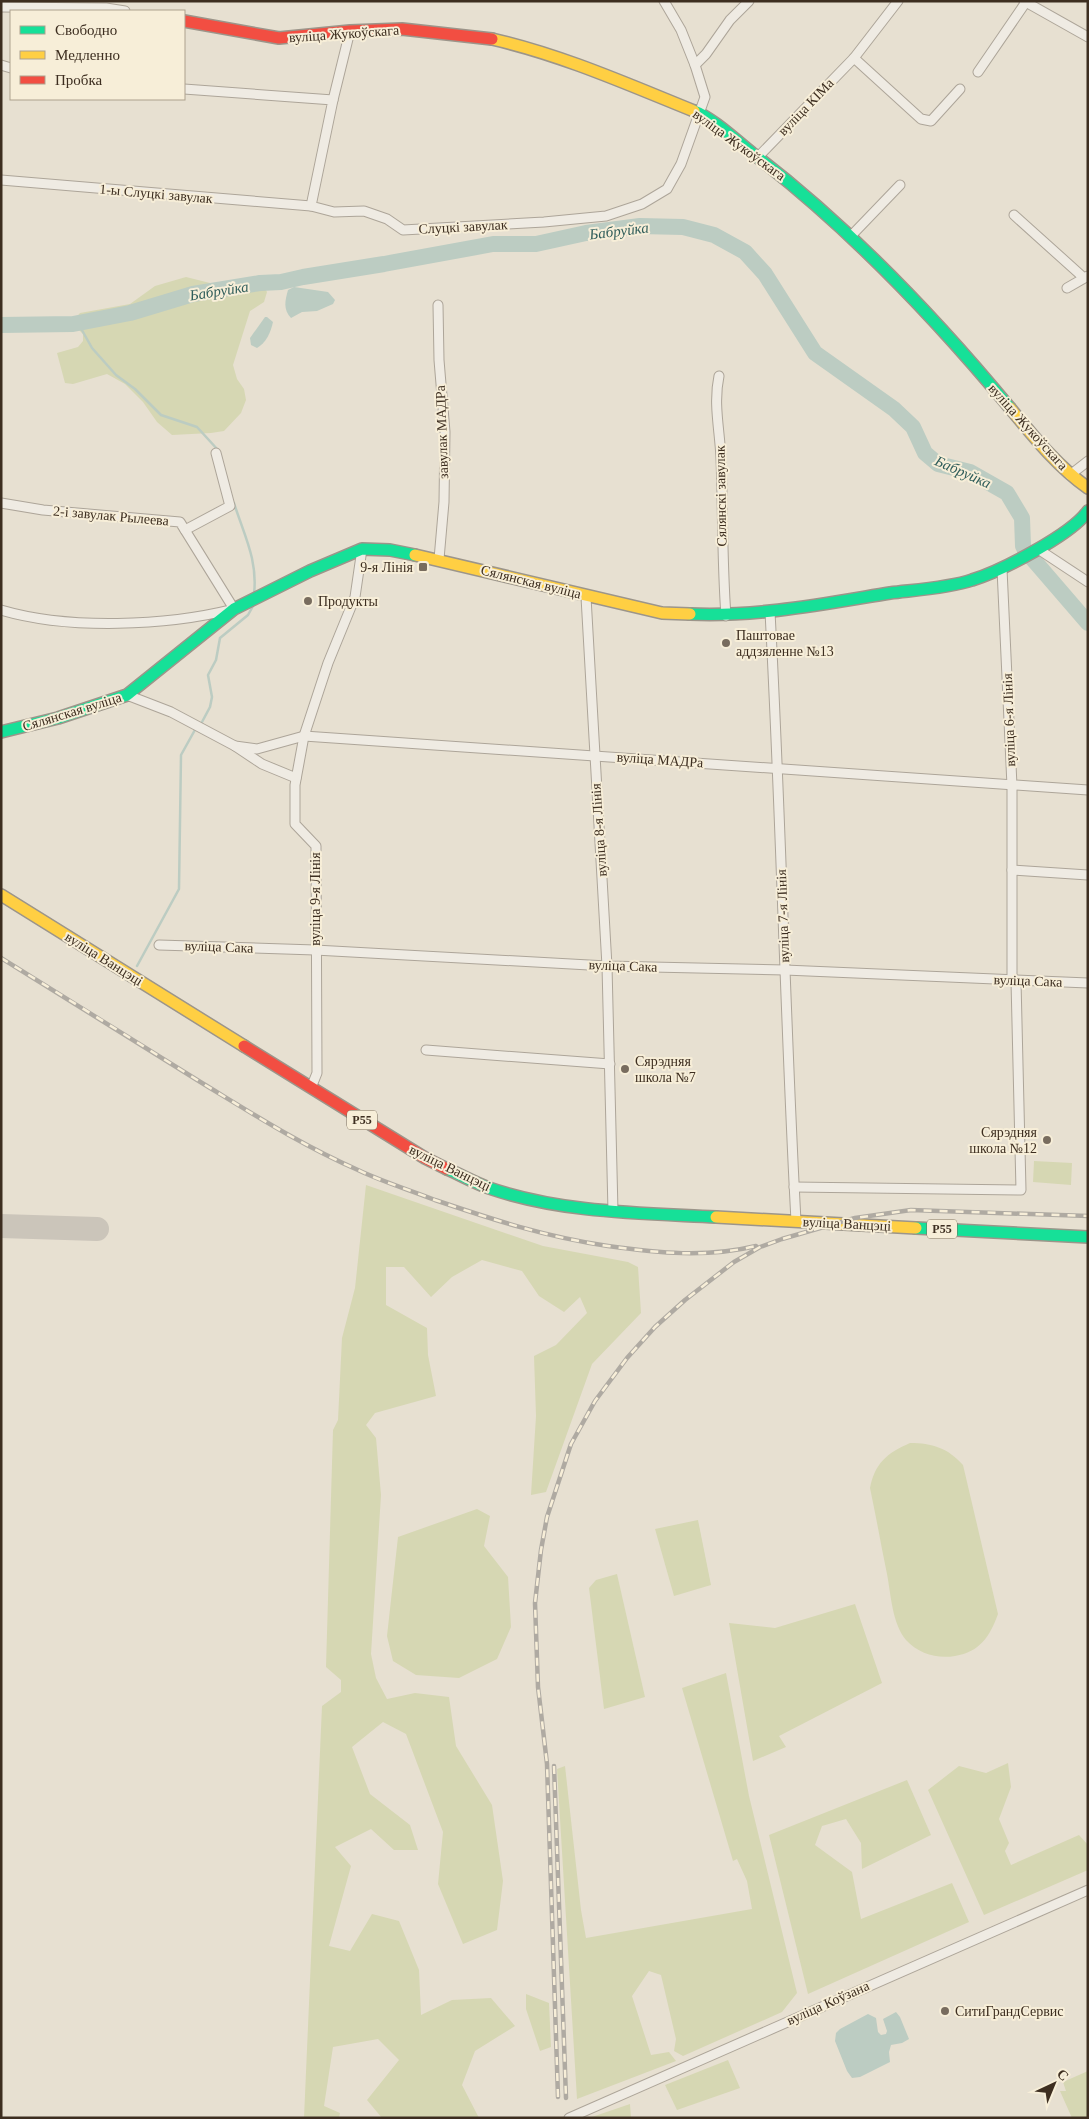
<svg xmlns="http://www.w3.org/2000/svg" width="1089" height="2119" font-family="Georgia,serif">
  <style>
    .green { fill: #d6d7b3 }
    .water { fill: #bcccc2 }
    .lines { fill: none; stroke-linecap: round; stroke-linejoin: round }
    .stream { stroke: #bcccc2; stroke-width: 2.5 }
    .river { stroke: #bcccc2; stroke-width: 16 }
    .taxiway { stroke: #cbc5ba; stroke-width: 24 }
    .street-casing { stroke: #ada599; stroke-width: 11 }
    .fast-casing { stroke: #9c958a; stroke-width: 14 }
    .slow-casing { stroke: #9c958a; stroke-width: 14 }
    .jam-casing { stroke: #9c958a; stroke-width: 14 }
    .street { stroke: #efebe3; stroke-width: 9 }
    .fast { stroke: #16e098; stroke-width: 11 }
    .slow { stroke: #ffcf43; stroke-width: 11 }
    .jam { stroke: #f24e42; stroke-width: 11 }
    .rail-casing { stroke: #afaaa2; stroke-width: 4.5 }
    .rail { stroke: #f7eed8; stroke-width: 2.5; stroke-dasharray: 8; stroke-linecap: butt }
    .poi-dot { fill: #786c5e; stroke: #f7eed8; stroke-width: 2 }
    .labels { text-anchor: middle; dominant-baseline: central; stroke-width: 4; stroke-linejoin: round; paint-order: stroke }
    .shield { fill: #f7eed8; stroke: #756857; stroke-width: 1 }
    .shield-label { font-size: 12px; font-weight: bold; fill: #3d2e20 }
    .street-label { font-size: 14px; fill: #3d2e20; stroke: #f7eed8 }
    .poi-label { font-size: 14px; fill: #3d2e20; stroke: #f7eed8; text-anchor: start }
    .water-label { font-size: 15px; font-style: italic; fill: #2f5d5a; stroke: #f7eed8 }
  </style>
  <rect width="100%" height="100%" fill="#e7e0d1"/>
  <g class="green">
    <path d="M 186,277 L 214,284 L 245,279 L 260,279 L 267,292 L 264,302 L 250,311 L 233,365 L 237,379 L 244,389 L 246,400 L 241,413 L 224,431 L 211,433 L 172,435 L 157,422 L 143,402 L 125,384 L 107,374 L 73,384 L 65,383 L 57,353 L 78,347 L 83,341 L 83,334 L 73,324 L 74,320 L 80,313 L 130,304 L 155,286 Z"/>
    <path d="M 1034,1161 L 1072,1163 L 1071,1185 L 1033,1182 Z"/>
    <path d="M 366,1185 L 543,1246 L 628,1262 L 638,1267 L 641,1313 L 592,1364 L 546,1492 L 531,1495 L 536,1416 L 534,1356 L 556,1345 L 587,1313 L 580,1297 L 564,1312 L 539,1296 L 522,1271 L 482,1260 L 452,1277 L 431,1297 L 404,1267 L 386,1267 L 386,1305 L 427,1328 L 428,1355 L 436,1396 L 375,1413 L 366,1425 L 376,1438 L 381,1495 L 371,1654 L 376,1678 L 387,1699 L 415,1693 L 449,1697 L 456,1746 L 492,1805 L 503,1881 L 497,1930 L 463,1944 L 438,1884 L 443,1832 L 406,1734 L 383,1722 L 352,1747 L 370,1794 L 410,1825 L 418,1850 L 394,1850 L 371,1829 L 335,1847 L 351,1866 L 329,1946 L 350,1951 L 372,1914 L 399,1921 L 419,1970 L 421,2015 L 452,2000 L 491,1998 L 515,2026 L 475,2051 L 462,2085 L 479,2118 L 382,2118 L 367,2100 L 399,2060 L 378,2039 L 333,2047 L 324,2106 L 340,2113 L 339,2118 L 304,2118 L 322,1706 L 341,1692 L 341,1680 L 326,1667 L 333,1430 L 338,1420 L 342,1338 L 355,1288 Z"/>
    <path d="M 910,1443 C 932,1443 948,1448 963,1465 L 998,1614 C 990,1636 980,1652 955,1656 C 937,1659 919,1654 906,1640 C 892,1623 891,1595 887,1574 C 881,1545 876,1516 870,1488 C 875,1463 887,1453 910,1443 Z"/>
    <path d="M 477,1509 L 490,1516 L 484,1546 L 508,1577 L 511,1627 L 497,1659 L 459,1678 L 416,1675 L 393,1661 L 387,1636 L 398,1537 Z"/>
    <path d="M 698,1520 L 711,1585 L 674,1596 L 655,1529 Z"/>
    <path d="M 617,1574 L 645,1697 L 604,1709 L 589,1588 L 596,1580 Z"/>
    <path d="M 855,1604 L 882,1683 L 779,1736 L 786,1747 L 753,1761 L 729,1623 L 775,1628 Z"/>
    <path d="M 726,1673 L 749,1796 L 797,1993 L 782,2012 L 683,2056 L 674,2051 L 676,2039 L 661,1975 L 649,1971 L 632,1996 L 651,2055 L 669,2052 L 676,2061 L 577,2099 L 557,1769 L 565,1766 L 581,1910 L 586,1938 L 752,1909 L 747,1881 L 737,1859 L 733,1861 L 682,1688 Z"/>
    <path d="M 1008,1763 L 1011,1787 L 999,1819 L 1009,1843 L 1005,1851 L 1011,1865 L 1079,1835 L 1088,1845 L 1088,1870 L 984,1915 L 928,1790 L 959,1766 L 986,1773 Z"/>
    <path d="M 907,1780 L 931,1835 L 862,1869 L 861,1843 L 846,1819 L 822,1826 L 815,1845 L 852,1872 L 861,1919 L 952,1883 L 969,1922 L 808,1994 L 769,1835 Z"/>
    <path d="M 526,1994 L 549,2003 L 551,2047 L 540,2051 L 526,2009 Z"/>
    <path d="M 728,2060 L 740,2088 L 677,2110 L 665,2085 Z"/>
    <path d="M 1088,2071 L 1088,2118 L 1072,2118 L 1060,2091 L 1066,2091 L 1063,2082 Z"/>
    <path d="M 630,2104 L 631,2118 L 589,2118 Z"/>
  </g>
  <g class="water">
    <path d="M 294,287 L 328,292 L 335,300 L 333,304 L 317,311 L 302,312 L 291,318 C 283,309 285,301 288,290 Z"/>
    <path d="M 265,317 L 267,317 L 273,322 C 271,332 266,343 257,348 L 251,345 L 250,338 Z"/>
    <path d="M 896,2012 L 900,2017 L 909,2039 L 902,2043 L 891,2045 L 889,2052 L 890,2062 L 860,2077 L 852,2078 L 847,2071 L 835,2041 L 836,2033 L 840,2029 L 868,2014 L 876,2018 L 878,2032 L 881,2035 L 886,2034 L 887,2031 L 883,2019 Z"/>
  </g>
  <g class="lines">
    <g class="stream">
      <path d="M 78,323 L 92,348 L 116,375 L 135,389 L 161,415 L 197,427 L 218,450"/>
      <path d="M 234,503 C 244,535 258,560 254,594"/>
      <path d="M 202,722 L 210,707 L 212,697 L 208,675 L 216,660 L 220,638 L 248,615 L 253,606"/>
      <path d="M 137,966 L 179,889 L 181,755 L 196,728"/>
    </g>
    <path class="river" d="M 1,325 L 73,324 L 130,313 L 193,294 L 260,283 L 281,282 L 303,277 L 384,264 L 493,244 L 536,244 L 586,233 L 640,226 L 683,227 L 714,235 L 745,252 L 765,274 L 815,353 L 894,409 L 913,427 L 925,453 L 938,464 L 970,472 L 1007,493 L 1022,518 L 1023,546 L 1025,550 L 1088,623"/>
    <path class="taxiway" d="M 1,1226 L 97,1229"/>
    <g class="street-casing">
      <g id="street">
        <path d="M 1024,1 L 1088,37"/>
        <path d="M 1,7 L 106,8 L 125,11"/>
        <path d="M 854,58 L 921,119 L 931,121 L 960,89"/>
        <path d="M 1,65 L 11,68"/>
        <path d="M 695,65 L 706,54 L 730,20 L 749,1"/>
        <path d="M 978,72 L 1026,2"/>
        <path d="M 184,89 L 333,100 L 311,206 L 334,212 L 364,211 L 387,219 L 403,230 L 544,222 L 606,216 L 642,204 L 667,189 L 681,164 L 705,97 L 695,65 L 681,30 L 664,1"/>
        <path d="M 333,100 L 350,31"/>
        <path d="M 758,157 L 854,58 L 898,1"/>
        <path d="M 1,180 L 311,206"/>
        <path d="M 1014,215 L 1084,278"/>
        <path d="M 850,237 L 900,185"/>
        <path d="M 1067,288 L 1088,276"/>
        <path d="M 438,305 L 439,360 L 445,432 L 444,502 L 439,559"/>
        <path d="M 719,376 C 713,404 720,431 721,459 C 723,511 722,563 726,616"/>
        <path d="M 1070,475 L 1088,461"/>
        <path d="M 1,503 L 43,510 L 180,522 L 234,609 C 166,626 69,630 1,610"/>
        <path d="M 185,530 L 230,506 L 216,453"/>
        <path d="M 1038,549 L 1088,582"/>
        <path d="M 1002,569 L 1012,786 L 1012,981"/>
        <path d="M 586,597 L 607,966 L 613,1211"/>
        <path d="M 770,612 C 781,815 785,1018 796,1221"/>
        <path d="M 127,695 L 171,712 L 235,746 L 262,764 L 296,778"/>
        <path d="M 235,746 L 257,749 L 304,736 L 1088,790"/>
        <path d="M 1012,870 L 1088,875"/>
        <path d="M 159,945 L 315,950 L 607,966 L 785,970 L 1088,983"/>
        <path d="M 426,1050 L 610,1064"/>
        <path d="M 311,1088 L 317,1073 L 316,846 L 295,824 L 295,785 L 304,736 L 328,663 L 355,597 L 362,549"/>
        <path d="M 794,1187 L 1021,1190 L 1016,981"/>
        <path d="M 569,2118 L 1088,1890"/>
      </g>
    </g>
    <g class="fast-casing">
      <g id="fast">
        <path d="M 694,111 C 711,117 737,141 752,153 C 849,227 933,315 1010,408"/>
        <path d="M 690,614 C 758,617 823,604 890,593 C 914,590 949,588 972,580 C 1001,571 1071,535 1088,511"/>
        <path d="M 1,732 L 58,718 L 127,695 L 234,609 L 310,571 L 362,549 L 390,550 L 415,555"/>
        <path d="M 447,1169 C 461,1175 475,1183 489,1188 C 562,1213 641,1213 716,1217"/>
        <path d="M 916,1228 L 1088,1237"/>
      </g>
    </g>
    <g class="slow-casing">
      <g id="slow">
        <path d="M 492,39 C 562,55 627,84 694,111"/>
        <path d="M 1010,408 C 1034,437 1057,466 1088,488"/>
        <path d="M 415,555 L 662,613 L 690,614"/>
        <path d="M 1,895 L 244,1046"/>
        <path d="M 716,1217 L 916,1228"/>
      </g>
    </g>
    <g class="jam-casing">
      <g id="jam">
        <path d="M 184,21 L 279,38 L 350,31 L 402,29 L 492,39"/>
        <path d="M 244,1046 L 425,1158 L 447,1169"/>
      </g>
    </g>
    <use href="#street" class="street"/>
    <use href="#fast" class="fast"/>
    <use href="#slow" class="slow"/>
    <use href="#jam" class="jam"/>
    <g class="rail-casing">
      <g id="rail">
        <path d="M 1,958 C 68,999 135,1041 202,1083 C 253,1114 303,1146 358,1170 C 383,1182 410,1190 435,1200 C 494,1220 546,1237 608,1246 C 658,1253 706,1258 756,1246"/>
        <path d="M 554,1766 L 566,2098"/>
        <path d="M 558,2097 L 547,1764 L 538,1687 L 535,1603 L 541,1550 L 547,1517 L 571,1444 L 595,1401 L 627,1358 L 655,1327 L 685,1300 L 734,1262 L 760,1247 L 782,1239 L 855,1218 L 911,1210 L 1088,1216"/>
      </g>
    </g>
    <use href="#rail" class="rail"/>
  </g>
  <g class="poi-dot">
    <rect x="418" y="562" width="10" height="10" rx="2.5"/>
    <circle cx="308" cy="601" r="5"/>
    <circle cx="726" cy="643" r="5"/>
    <circle cx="625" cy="1069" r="5"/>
    <circle cx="1047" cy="1140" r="5"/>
    <circle cx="945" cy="2011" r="5"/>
  </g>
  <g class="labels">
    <g class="shield">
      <rect x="347" y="1110.5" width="30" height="19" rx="4"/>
      <rect x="927" y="1219.5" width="30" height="19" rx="4"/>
    </g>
    <g class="shield-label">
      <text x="362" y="1120">Р55</text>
      <text x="942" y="1229">Р55</text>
    </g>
    <g class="street-label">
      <text transform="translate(344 34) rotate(-4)">вуліца Жукоўскага</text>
      <text transform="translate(806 107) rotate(-46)">вуліца КІМа</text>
      <text transform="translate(739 145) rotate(36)">вуліца Жукоўскага</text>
      <text transform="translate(156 194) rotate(5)">1-ы Слуцкі завулак</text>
      <text transform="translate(463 227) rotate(-3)">Слуцкі завулак</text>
      <text transform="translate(1028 427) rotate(48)">вуліца Жукоўскага</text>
      <text transform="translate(442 432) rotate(-92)">завулак МАДРа</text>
      <text transform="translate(721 496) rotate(-91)">Сялянскі завулак</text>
      <text transform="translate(111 516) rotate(5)">2-і завулак Рылеева</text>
      <text transform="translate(531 582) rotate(14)">Сялянская вуліца</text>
      <text transform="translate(72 712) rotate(-17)">Сялянская вуліца</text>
      <text transform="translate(1009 720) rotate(-92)">вуліца 6-я Лінія</text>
      <text transform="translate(660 760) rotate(4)">вуліца МАДРа</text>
      <text transform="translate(599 830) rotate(-94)">вуліца 8-я Лінія</text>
      <text transform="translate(315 899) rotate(-90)">вуліца 9-я Лінія</text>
      <text transform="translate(783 916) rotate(-92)">вуліца 7-я Лінія</text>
      <text transform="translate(219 947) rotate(2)">вуліца Сака</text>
      <text transform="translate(104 959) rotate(32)">вуліца Ванцэці</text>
      <text transform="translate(623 966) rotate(2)">вуліца Сака</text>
      <text transform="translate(1028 981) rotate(2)">вуліца Сака</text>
      <text transform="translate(450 1168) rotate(26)">вуліца Ванцэці</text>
      <text transform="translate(847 1224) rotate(3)">вуліца Ванцэці</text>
      <text transform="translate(828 2003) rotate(-24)">вуліца Коўзана</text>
    </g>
    <g class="poi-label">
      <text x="413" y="567" text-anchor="end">9-я Лінія</text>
      <text x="318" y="601">Продукты</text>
      <text x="736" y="635">Паштовае<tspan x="736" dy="16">аддзяленне №13</tspan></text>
      <text x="635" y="1061">Сярэдняя<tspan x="635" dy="16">школа №7</tspan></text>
      <text x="1037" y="1132" text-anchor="end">Сярэдняя<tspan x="1037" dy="16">школа №12</tspan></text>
      <text x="955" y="2011">СитиГрандСервис</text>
    </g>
    <g class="water-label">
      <text transform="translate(619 231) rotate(-7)">Бабруйка</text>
      <text transform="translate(219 291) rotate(-9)">Бабруйка</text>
      <text transform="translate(963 472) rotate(24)">Бабруйка</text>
    </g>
  </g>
  <rect width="1089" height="2119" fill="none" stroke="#3d2e20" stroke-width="5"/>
  <rect x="10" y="10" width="175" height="90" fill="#f7eed8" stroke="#ada18e"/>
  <rect x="20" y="26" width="25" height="8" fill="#16e098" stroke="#ada18e"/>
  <text x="55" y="35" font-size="15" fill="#3d2e20">Свободно</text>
  <rect x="20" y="51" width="25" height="8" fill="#ffcf43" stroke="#ada18e"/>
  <text x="55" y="60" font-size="15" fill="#3d2e20">Медленно</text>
  <rect x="20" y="76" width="25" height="8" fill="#f24e42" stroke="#ada18e"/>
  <text x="55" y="85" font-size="15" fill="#3d2e20">Пробка</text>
  <g transform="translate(1054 2084) rotate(44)" stroke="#f7eed8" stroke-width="4" paint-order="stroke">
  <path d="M0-4L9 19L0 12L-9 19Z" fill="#3d2e20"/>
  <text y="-8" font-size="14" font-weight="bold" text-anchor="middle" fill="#3d2e20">С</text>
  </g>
</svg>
